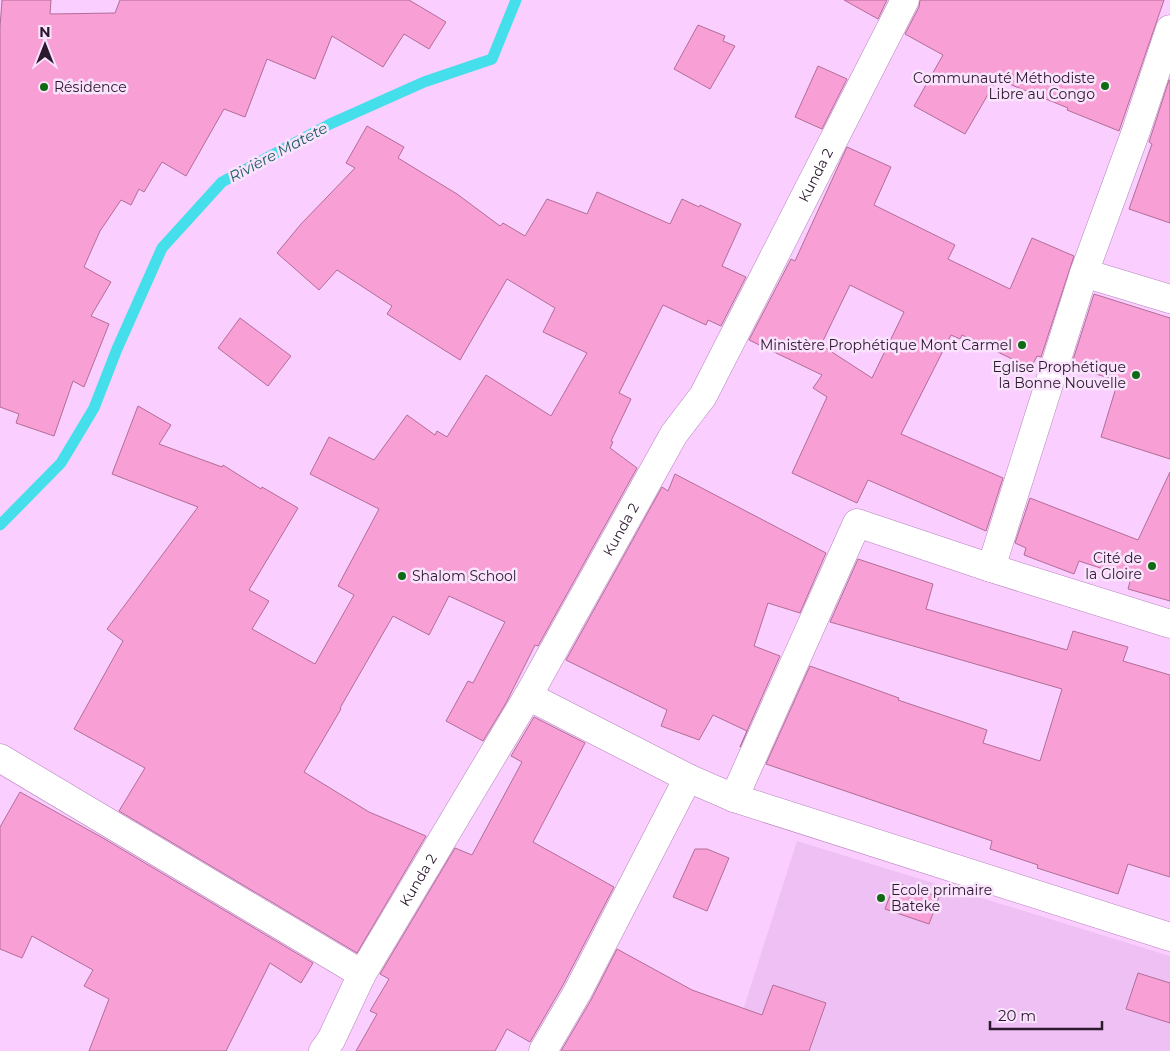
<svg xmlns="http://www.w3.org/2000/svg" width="1170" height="1051" font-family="Montserrat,sans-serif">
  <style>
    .built { fill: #efc0f4 }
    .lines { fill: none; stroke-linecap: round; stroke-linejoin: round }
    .stream { stroke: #45deeb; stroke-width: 11 }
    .building { fill: #f89fd5; stroke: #b16e97; fill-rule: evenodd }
    .minor-casing { stroke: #b682bc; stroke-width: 29 }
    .minor { stroke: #fff; stroke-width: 28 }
    .poi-dot { fill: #0f6a13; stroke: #fae4fd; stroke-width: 2 }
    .labels { text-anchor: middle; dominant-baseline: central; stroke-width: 5; stroke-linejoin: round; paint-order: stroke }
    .poi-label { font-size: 14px; fill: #2d182f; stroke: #fae4fd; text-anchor: end }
    .street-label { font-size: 14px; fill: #2d182f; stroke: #fae4fd }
    .water-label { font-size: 15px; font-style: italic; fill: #215e63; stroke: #fae4fd }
  </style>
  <rect width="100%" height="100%" fill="#faceff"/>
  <path class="built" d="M 797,841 L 1170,956 L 1170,1051 L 730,1051 Z"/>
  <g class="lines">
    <path class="stream" d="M 0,525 L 61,463 L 94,408 L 117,349 L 162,248 L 222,182 L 330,124 L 424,82 L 492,59 L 516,0"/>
  </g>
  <g class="building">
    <path d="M 2,0 L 51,0 L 50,14 L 115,13 L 120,0 L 409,0 L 446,22 L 429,49 L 404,34 L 383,67 L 332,36 L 315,79 L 267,59 L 245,117 L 224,109 L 186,176 L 162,162 L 144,192 L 139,189 L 131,205 L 121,200 L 100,231 L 84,267 L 111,282 L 91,316 L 109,324 L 84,387 L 73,381 L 54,436 L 16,423 L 19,414 L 0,407 L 0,27 Z"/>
    <path d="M 844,0 L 887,0 L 878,19 Z"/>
    <path d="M 920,0 L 1164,0 L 1119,131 L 1067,110 L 1068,108 L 997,79 L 965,134 L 914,106 L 943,55 L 905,34 L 919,7 Z"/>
    <path d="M 698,25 L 725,36 L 723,41 L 735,46 L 710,89 L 674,69 Z"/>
    <path d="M 818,66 L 847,79 L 822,129 L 795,117 Z"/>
    <path d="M 1169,80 L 1170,80 L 1170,223 L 1129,209 L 1152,144 L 1149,142 Z"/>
    <path d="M 367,126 L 404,147 L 398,158 L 457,194 L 500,226 L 503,223 L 525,236 L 547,199 L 587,214 L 597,192 L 670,224 L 682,199 L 699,207 L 700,205 L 741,224 L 722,266 L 746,277 L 721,326 L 708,320 L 706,325 L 663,305 L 619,393 L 631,399 L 611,441 L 613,442 L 610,448 L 637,468 L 538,646 L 535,645 L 506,703 L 483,741 L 446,721 L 468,681 L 473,683 L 505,622 L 449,596 L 429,635 L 393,616 L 340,708 L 341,709 L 304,772 L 369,812 L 426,836 L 357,953 L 119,811 L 145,768 L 74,729 L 123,641 L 107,629 L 198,507 L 112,474 L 138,406 L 171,425 L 159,444 L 222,467 L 223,465 L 261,489 L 262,487 L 298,508 L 249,590 L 269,601 L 252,629 L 315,664 L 354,595 L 338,586 L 379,509 L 310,474 L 329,437 L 374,460 L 407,415 L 435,435 L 437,431 L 447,437 L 486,375 L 551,416 L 587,353 L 543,332 L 555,308 L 507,279 L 460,360 L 387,314 L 392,306 L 337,270 L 319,290 L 277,253 L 301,224 L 355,168 L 346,163 Z"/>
    <path d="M 847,147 L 891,167 L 874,205 L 955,245 L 948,259 L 1010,289 L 1032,238 L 1074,256 L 1041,357 L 1037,356 L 1031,368 L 962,335 L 960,339 L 951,335 L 901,434 L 1003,478 L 986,531 L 868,480 L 857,503 L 792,473 L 827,397 L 813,388 L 822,375 L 749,340 L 791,259 L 795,261 ZM 850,285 L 904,312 L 872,378 L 821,345 Z"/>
    <path d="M 1094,294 L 1170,318 L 1170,459 L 1101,437 L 1118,381 L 1071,366 Z"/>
    <path d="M 240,318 L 291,356 L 268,386 L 218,348 Z"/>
    <path d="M 1170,472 L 1170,601 L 1128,589 L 1131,578 L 1079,561 L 1074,574 L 1024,555 L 1026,548 L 1015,543 L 1030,498 L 1138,540 Z"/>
    <path d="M 675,474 L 826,553 L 800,613 L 768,603 L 754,646 L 780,656 L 740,747 L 747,731 L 713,715 L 699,740 L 661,726 L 667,710 L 566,660 L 662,487 L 668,491 Z"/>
    <path d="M 858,559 L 933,584 L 926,609 L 1067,650 L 1073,631 L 1128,647 L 1123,661 L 1170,675 L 1170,877 L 1128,864 L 1118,894 L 1037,868 L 1038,865 L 990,849 L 992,841 L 766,764 L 810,666 L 899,698 L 898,700 L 987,730 L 983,743 L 1040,761 L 1062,689 L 830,622 Z"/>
    <path d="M 534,717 L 585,743 L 533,842 L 614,887 L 563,985 L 530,1042 L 507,1029 L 495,1051 L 356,1051 L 377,1014 L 370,1011 L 389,979 L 380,974 L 455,848 L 472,855 L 522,762 L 511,756 Z"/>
    <path d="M 20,792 L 103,838 L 313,963 L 301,983 L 270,963 L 226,1051 L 89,1051 L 109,999 L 84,986 L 93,970 L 32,936 L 22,958 L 0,949 L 0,827 Z"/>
    <path d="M 695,849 L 707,849 L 729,858 L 707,911 L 673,897 Z"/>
    <path d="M 895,882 L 939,897 L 929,924 L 885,909 Z"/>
    <path d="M 617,949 L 692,990 L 762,1015 L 773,985 L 826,1003 L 809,1051 L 561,1051 L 591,1000 Z"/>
    <path d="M 1138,973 L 1170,983 L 1170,1023 L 1126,1009 Z"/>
  </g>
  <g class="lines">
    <g class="minor-casing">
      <g id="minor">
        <path d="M 1084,273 L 1170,299"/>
        <path d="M 991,568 L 1084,273 L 1136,131 L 1170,29"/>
        <path d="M 528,696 L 688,778 L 734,798 L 1170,937"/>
        <path d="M 0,758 L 362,974"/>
        <path d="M 734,798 L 857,523 L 991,568 L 1170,624"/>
        <path id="s1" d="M 323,1051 L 331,1040 L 362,974 L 528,696 L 674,434 L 703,396 L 905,0"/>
        <path d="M 543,1051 L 577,993 L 688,778"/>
      </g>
    </g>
    <use href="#minor" class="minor"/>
  </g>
  <g class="poi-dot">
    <circle cx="1105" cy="86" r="5"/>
    <circle cx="44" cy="87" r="5"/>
    <circle cx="1022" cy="345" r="5"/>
    <circle cx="1136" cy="375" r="5"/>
    <circle cx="1152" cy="566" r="5"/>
    <circle cx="402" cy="576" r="5"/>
    <circle cx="881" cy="898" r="5"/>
  </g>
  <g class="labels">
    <g class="poi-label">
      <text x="1095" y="78">Communauté Méthodiste<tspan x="1095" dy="16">Libre au Congo</tspan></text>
      <text x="54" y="87" text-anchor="start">Résidence</text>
      <text x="1012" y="345">Ministère Prophétique Mont Carmel</text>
      <text x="1126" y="367">Eglise Prophétique<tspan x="1126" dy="16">la Bonne Nouvelle</tspan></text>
      <text x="1142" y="558">Cité de<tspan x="1142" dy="16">la Gloire</tspan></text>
      <text x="412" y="576" text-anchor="start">Shalom School</text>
      <text x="891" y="890" text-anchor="start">Ecole primaire<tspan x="891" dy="16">Bateke</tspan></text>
    </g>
    <g class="street-label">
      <text stroke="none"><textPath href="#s1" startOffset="1006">Kunda 2</textPath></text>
      <text stroke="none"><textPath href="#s1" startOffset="601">Kunda 2</textPath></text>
      <text stroke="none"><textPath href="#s1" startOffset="196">Kunda 2</textPath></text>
    </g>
    <g class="water-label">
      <text transform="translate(278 152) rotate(-28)">Rivière Matete</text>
    </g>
  </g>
  <g transform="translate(45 45)" stroke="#fae4fd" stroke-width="4" paint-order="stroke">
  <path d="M0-4L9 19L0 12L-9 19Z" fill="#2d182f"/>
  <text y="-8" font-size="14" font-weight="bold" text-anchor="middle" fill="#2d182f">N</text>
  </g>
  <path d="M990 1021v8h112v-8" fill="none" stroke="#2d182f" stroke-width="2.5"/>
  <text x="998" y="1021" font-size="15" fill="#2d182f" stroke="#fae4fd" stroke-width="4" paint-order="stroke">20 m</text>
</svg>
